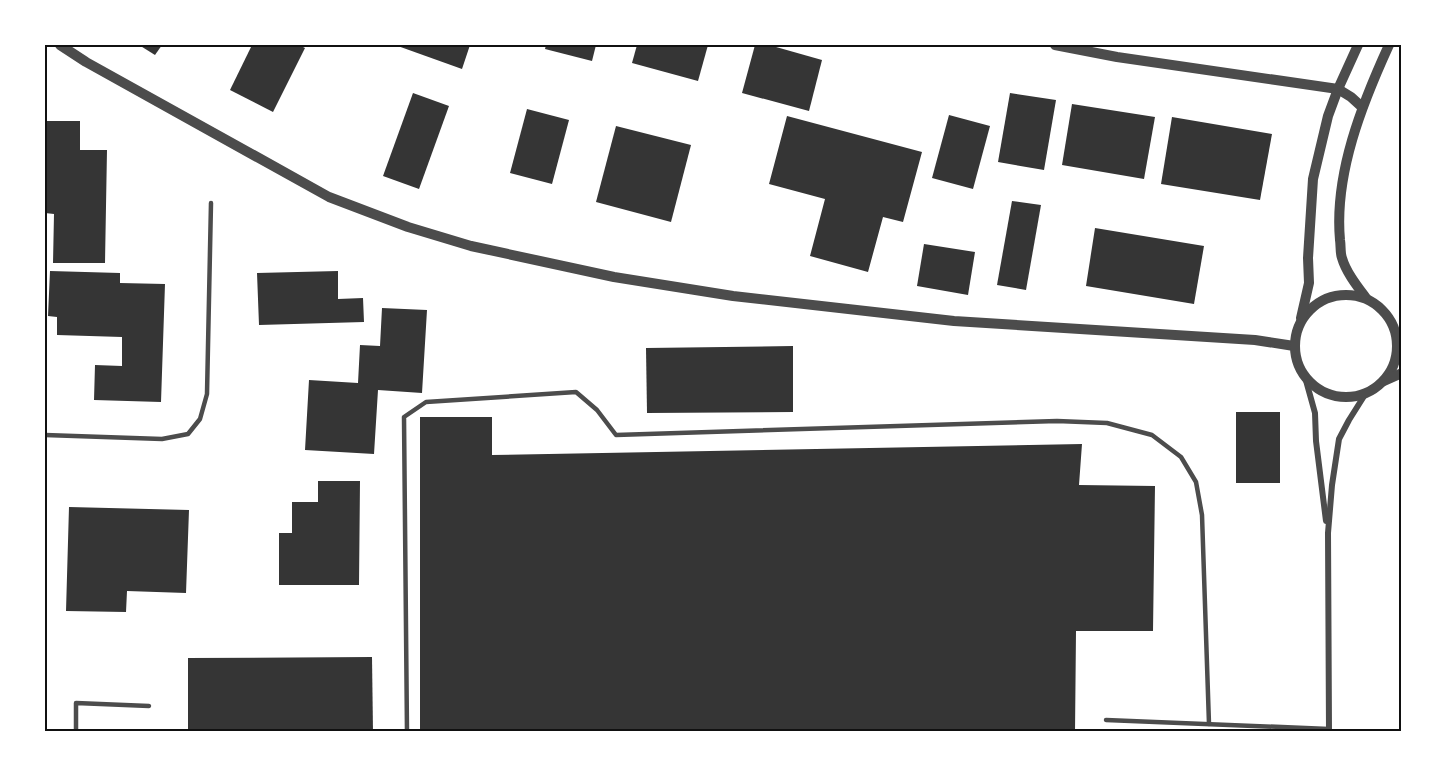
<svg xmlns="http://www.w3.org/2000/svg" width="1447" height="777" font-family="'Times New Roman',serif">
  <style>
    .building { fill: #353535 }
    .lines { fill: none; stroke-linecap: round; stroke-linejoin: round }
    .service { stroke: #4c4c4c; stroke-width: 4.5 }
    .minor { stroke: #4c4c4c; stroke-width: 6 }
    .tertiary { stroke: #4c4c4c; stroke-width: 10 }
    .neatline { fill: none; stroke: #111; stroke-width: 2 }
  </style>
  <rect width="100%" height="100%" fill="#fff"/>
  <g class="building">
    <path d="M 139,45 L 162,45 L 155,55 Z"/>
    <path d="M 252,45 L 299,45 L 305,48 L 273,112 L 230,90 Z"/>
    <path d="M 395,45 L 470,45 L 462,69 Z"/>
    <path d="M 546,45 L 596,45 L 592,61 L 545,49 Z"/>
    <path d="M 637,45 L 708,45 L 698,81 L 632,63 Z"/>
    <path d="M 755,45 L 769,45 L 822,60 L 809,111 L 742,93 Z"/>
    <path d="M 413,93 L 449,106 L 419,189 L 383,176 Z"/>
    <path d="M 1010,93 L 1056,100 L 1044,170 L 998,162 Z"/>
    <path d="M 1072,104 L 1155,117 L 1144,179 L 1062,165 Z"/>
    <path d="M 527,109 L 569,120 L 552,184 L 510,173 Z"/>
    <path d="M 949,115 L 990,126 L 973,189 L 932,178 Z"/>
    <path d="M 787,116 L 922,152 L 903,222 L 883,217 L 868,272 L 810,256 L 825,199 L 769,184 Z"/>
    <path d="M 1172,117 L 1272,134 L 1260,200 L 1161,184 Z"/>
    <path d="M 45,121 L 80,121 L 80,150 L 107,150 L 105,263 L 53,263 L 54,214 L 45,213 Z"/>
    <path d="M 616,126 L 691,145 L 671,222 L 596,202 Z"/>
    <path d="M 1012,201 L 1041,205 L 1026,290 L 997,285 Z"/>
    <path d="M 1095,228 L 1204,246 L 1194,304 L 1086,286 Z"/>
    <path d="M 924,244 L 975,252 L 968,295 L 917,286 Z"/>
    <path d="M 50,271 L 120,273 L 120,283 L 165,284 L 161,402 L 94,400 L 95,365 L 122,366 L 122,337 L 57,335 L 57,317 L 48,316 Z"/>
    <path d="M 338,271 L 338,299 L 363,298 L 364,322 L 259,325 L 257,273 Z"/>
    <path d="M 382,308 L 427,310 L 422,393 L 378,390 L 374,454 L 305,450 L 309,380 L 358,383 L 360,345 L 380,346 Z"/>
    <path d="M 793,346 L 793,412 L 647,413 L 646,348 Z"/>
    <rect x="1236" y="412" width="44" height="71"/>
    <path d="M 420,417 L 492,417 L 492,455 L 1082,444 L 1079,485 L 1155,486 L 1153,631 L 1076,631 L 1075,732 L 420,732 Z"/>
    <path d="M 318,481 L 360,481 L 359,585 L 279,585 L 279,533 L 292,533 L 292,502 L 318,502 Z"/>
    <path d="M 69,507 L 189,510 L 186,593 L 127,591 L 126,612 L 66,611 Z"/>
    <path d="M 372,657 L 373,732 L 188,732 L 188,658 Z"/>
  </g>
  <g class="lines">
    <g class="service">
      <path d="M 45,435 L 162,439 L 188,434 L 200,419 L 207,394 L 211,203"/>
      <path d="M 1106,720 L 1329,729"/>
      <path d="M 76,732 L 76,703 L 149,706"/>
      <path d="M 407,732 L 404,417 L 426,402 L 576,392 L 597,410 L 616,435 L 1057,421 L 1107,423 L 1152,435 L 1181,457 L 1196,482 L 1202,515 L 1209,724"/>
    </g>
    <g class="minor">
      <path d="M 1305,377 L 1315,413 L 1316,441 L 1326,521"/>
      <path d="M 1329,732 L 1328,533 L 1332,485 L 1339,439 L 1349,420 L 1366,393"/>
    </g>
    <g class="tertiary">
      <path d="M 60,45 L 86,62 L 329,197 L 408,227 L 471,246 L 614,277 L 733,296 L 954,321 L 1255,340 L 1294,346"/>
      <path d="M 1055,45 L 1117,57 L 1338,89 L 1351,97 L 1362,107"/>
      <circle cx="1346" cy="346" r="51"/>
      <path d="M 1366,298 C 1357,286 1346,272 1342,258 C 1340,253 1341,246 1340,240 C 1334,174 1362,104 1389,45"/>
      <path d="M 1301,318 L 1309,283 L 1308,258 L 1313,179 L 1328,116 L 1338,89 L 1358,45"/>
      <path d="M 1384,381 L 1402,373"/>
    </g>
  </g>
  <rect width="1447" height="777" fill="none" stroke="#ffffff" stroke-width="93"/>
  <rect x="46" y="46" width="1354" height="684" class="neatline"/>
</svg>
